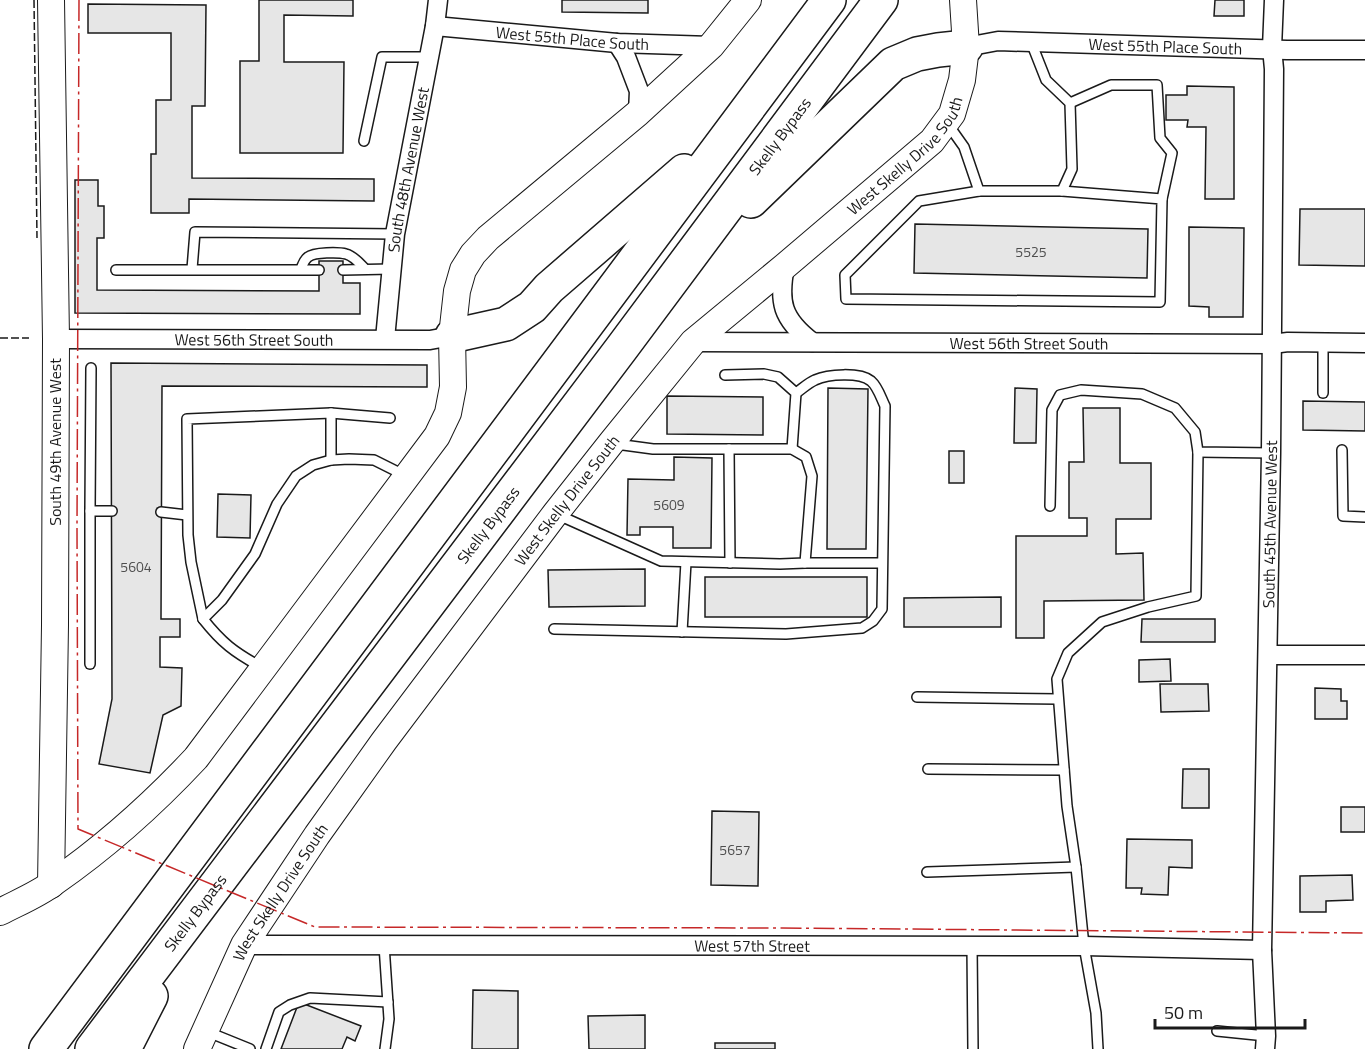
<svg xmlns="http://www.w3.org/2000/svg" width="1365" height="1049" font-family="'Titillium Web',sans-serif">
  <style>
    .building { fill: #e6e6e6; stroke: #1a1a1a; stroke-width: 1.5 }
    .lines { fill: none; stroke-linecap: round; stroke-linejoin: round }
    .lane-casing { stroke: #1a1a1a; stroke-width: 12 }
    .street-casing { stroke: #1a1a1a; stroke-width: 21 }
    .secondary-casing { stroke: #1a1a1a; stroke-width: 28 }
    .highway-casing { stroke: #1a1a1a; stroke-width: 36 }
    .lane { stroke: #fff; stroke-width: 9 }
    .street { stroke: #fff; stroke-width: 18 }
    .secondary { stroke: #fff; stroke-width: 26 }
    .highway { stroke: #fff; stroke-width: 33 }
    .fence { stroke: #1a1a1a; stroke-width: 1.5; stroke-dasharray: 8 3; stroke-linecap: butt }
    .power { stroke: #c62828; stroke-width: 1.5; stroke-dasharray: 21 4.5 3 4.5; stroke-linecap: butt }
    .labels { text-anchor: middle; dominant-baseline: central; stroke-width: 4.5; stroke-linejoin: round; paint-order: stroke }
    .number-label { font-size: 14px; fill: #4d4d4d }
    .street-label { font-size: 16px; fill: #1a1a1a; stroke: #fff }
  </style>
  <rect width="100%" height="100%" fill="#fff"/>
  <g class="building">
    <path d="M 259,0 L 353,0 L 353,16 L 284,15 L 284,62 L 344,62 L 343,153 L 240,153 L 240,61 L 259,61 Z"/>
    <path d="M 562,0 L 648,0 L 648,13 L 562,12 Z"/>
    <path d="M 1215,0 L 1244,0 L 1244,16 L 1214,16 Z"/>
    <path d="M 88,4 L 206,5 L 205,106 L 192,106 L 192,178 L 374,179 L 374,201 L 189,199 L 189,213 L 151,213 L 151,154 L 156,154 L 156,100 L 171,100 L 171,33 L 88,33 Z"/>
    <path d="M 1187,86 L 1234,87 L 1234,199 L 1205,199 L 1206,127 L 1187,127 L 1188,120 L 1166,120 L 1166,95 L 1187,95 Z"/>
    <path d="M 75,180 L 98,180 L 98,206 L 104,206 L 104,238 L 97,238 L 97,290 L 319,291 L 319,261 L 343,261 L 343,283 L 360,283 L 360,314 L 75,313 Z"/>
    <path d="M 1300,209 L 1365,209 L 1365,266 L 1299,265 Z"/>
    <path d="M 915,224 L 1148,229 L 1147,278 L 914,273 Z"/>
    <path d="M 1189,227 L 1244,228 L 1243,317 L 1209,317 L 1209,307 L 1189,306 Z"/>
    <path d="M 111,363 L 427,365 L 427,387 L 162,386 L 161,619 L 180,619 L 180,637 L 160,637 L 160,667 L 182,668 L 181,706 L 163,715 L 150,773 L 99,764 L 112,699 Z"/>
    <path d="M 828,388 L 868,389 L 866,549 L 827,549 Z"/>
    <path d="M 1015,388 L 1037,389 L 1036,443 L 1014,443 Z"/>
    <path d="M 667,396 L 763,397 L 763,435 L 667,434 Z"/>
    <path d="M 1303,401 L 1365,402 L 1365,431 L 1303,430 Z"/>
    <path d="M 1083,408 L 1120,408 L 1120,463 L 1151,463 L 1151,519 L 1116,519 L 1116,554 L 1143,553 L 1144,600 L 1044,601 L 1044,638 L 1016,638 L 1016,536 L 1087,536 L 1087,518 L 1069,518 L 1069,462 L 1084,462 Z"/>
    <rect x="949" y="451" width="15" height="32"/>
    <path d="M 674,457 L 712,458 L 711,548 L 673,548 L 673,527 L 640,527 L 640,535 L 627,535 L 628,479 L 674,480 Z"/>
    <path d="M 218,494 L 251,495 L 250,538 L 217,537 Z"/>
    <path d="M 645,569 L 645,606 L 549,607 L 548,570 Z"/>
    <rect x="705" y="577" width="162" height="40"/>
    <path d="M 1001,597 L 1001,627 L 904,627 L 904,598 Z"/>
    <path d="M 1142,619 L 1215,619 L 1215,642 L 1141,642 Z"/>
    <path d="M 1170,659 L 1171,681 L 1139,682 L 1139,660 Z"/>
    <path d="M 1160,684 L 1208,684 L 1209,711 L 1161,712 Z"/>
    <path d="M 1315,688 L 1341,689 L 1341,701 L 1347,701 L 1347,719 L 1315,719 Z"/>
    <path d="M 1183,769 L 1209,769 L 1209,808 L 1182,808 Z"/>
    <rect x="1341" y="807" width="24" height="25"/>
    <path d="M 712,811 L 759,812 L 758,886 L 711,885 Z"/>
    <path d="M 1127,839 L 1192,840 L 1192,868 L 1169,867 L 1168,895 L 1141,894 L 1142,888 L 1126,888 Z"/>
    <path d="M 1352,875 L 1353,900 L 1326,901 L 1326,912 L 1300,912 L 1300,876 Z"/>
    <path d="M 473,990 L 518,991 L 518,1049 L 472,1049 Z"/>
    <path d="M 299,1002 L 361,1026 L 355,1041 L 347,1037 L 342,1049 L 281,1049 Z"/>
    <path d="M 645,1015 L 645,1049 L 589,1049 L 588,1016 Z"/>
    <rect x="715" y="1043" width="60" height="6"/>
  </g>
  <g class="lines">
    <g class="lane-casing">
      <g id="lane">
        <path d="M 1070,103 L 1111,85 L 1157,85 L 1160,138 L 1172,153 L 1162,199"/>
        <path d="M 947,123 L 964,147 L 979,191 L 1062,191 L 1072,169 L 1070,103 L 1046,80 L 1031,42"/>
        <path d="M 364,141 L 382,57 L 429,57"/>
        <path d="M 979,191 L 919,201 L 845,275 L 846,299 L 1160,302 L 1162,199 L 1062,191"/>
        <path d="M 192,269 L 195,232 L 395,234"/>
        <path d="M 301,269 C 303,264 304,260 308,257 C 314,252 339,252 346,254 C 354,256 360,264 365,269"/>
        <path d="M 116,270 L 319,270"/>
        <path d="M 343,270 L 391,269"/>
        <path d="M 1323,342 L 1323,393"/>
        <path d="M 91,368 L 90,511 L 112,511"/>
        <path d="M 725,375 L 764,374 L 778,377 L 796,393 L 792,449"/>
        <path d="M 331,413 L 331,460"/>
        <path d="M 729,449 L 730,563"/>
        <path d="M 1342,450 L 1343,516 L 1365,517"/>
        <path d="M 1050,506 L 1052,410 L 1060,395 L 1081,390 L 1142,394 L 1175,408 L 1195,432 L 1198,452 L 1271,453"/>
        <path d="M 161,512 L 187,515"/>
        <path d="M 556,514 L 661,561 L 780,564 L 805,563 L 812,476 L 806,457 L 792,449 L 653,449 L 616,444"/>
        <path d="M 805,563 L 882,563"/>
        <path d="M 203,619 L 191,562 L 188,535 L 187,419 L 331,413 L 390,418"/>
        <path d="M 554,629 L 786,634 L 862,628 L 873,621 L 882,609 L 885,406 C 881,398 878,387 871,381 C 860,372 828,374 815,380 C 808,383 802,389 796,393"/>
        <path d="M 682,632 L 686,562"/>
        <path d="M 90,664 L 90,511"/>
        <path d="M 261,667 C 234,652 222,643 203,619 L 222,600 L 255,554 L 277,504 L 296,476 L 313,465 L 331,460 L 349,459 L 374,460 L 404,475"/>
        <path d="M 917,697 L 1058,699"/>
        <path d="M 928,769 L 1064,770"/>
        <path d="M 927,872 L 1076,867"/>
        <path d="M 384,945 L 389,1019 L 385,1049"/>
        <path d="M 972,946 L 973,1049"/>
        <path d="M 1217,1031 L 1266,1036"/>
        <path d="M 208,1032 L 250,1049"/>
        <path d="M 266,1049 L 279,1012 L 290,1005 L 310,998 L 388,1002"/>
        <path d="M 1098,1049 L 1096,1013 L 1084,946 L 1076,867 L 1067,806 L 1057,679 L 1068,653 L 1102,622 L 1148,607 L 1196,596 L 1198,452"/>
      </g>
    </g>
    <g class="street-casing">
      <g id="street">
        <path id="s1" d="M 435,26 L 617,43 L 711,46"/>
        <path d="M 617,43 L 626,57 L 639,91 L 638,113"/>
        <path id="s2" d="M 966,47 L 998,41 L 1287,50 L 1365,50"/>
        <path d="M 785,266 C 778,302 782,319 812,342"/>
        <path id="s3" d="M 56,339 L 430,340 L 452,336"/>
        <path id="s4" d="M 385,339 L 395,234 L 435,26 L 438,0"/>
        <path id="s5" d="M 693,342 L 1272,344 L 1288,342 L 1365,343"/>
        <path d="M 1268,655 L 1365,655"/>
        <path id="s6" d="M 244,945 L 1084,946 L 1262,950"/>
        <path id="s7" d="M 1265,1049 L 1266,1036 L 1262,950 L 1271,453 L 1274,69 L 1272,48 L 1274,0"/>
      </g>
    </g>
    <g class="secondary-casing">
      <g id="secondary">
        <path d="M 51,0 L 56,339 L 55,625 L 51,885"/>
        <path d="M 0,912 C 17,903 37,895 53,883 C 105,847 153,804 196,758 L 437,436 L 448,413 L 453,387 L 452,336 L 457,291 L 463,270 L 473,254 L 488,238 L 638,113 L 711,46 L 748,0"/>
        <path id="s8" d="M 197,1049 L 244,945 L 317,835 L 384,741 L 555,514 L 611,443 L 693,342 L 785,266 L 932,141 L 952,114 L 962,80 L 966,47 L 963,0"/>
      </g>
    </g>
    <g class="highway-casing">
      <g id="highway">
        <path d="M 751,201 L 893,64 L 917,54 L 938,50 L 966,47"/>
        <path d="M 452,336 L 506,324 L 532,307 L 549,288 L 684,171"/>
        <path d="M 46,1049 L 829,0"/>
        <path id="s9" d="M 92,1049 L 621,349 L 881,0"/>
        <path d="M 124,1049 L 151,996"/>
      </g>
    </g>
    <use href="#lane" class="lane"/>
    <use href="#street" class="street"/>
    <use href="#secondary" class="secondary"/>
    <use href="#highway" class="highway"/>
    <g class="fence">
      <path d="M 34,0 L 37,238"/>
      <path d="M 0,338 L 29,338"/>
    </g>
    <path class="power" d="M 79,0 L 77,527 L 78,829 L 315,927 L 782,928 L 1365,933"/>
  </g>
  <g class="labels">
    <g class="number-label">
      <text x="1031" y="251">5525</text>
      <text x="669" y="504">5609</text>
      <text x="136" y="566">5604</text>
      <text x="735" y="849">5657</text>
    </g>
    <g class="street-label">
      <text stroke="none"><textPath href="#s1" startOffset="138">West 55th Place South</textPath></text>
      <text stroke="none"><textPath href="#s2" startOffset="200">West 55th Place South</textPath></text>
      <text stroke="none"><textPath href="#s9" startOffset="1143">Skelly Bypass</textPath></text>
      <text stroke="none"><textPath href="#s8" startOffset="1150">West Skelly Drive South</textPath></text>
      <text stroke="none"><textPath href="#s4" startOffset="171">South 48th Avenue West</textPath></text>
      <text stroke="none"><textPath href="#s3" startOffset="198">West 56th Street South</textPath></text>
      <text stroke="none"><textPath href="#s5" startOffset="336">West 56th Street South</textPath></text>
      <text transform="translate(55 442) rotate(-90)">South 49th Avenue West</text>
      <text stroke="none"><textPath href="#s8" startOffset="664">West Skelly Drive South</textPath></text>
      <text stroke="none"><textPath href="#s9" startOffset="657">Skelly Bypass</textPath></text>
      <text stroke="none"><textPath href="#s7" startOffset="525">South 45th Avenue West</textPath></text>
      <text stroke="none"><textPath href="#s8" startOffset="178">West Skelly Drive South</textPath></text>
      <text stroke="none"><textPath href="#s9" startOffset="171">Skelly Bypass</textPath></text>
      <text stroke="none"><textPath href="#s6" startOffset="508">West 57th Street</textPath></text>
    </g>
  </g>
  <path d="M1155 1019v9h150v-9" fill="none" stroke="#1a1a1a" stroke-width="3"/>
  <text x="1164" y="1019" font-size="18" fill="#1a1a1a" stroke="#ffffff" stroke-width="4.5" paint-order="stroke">50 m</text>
</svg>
